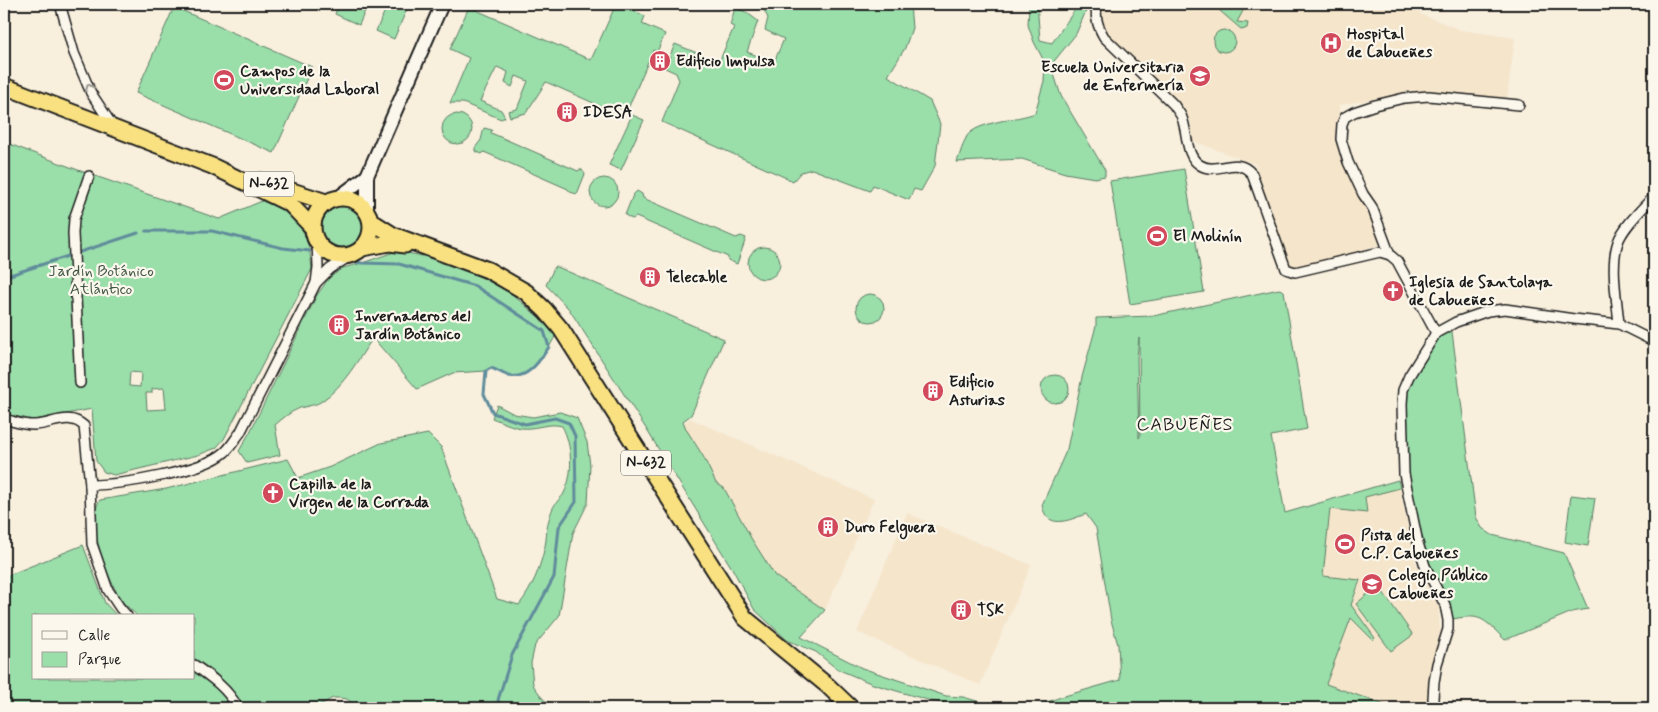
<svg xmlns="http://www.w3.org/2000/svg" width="1658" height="712" font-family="Mynerve,sans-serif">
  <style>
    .built { fill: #f5e5cb }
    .green { fill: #9adeaa; stroke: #5b7d63; fill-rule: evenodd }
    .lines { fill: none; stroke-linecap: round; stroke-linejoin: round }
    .stream { stroke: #608c9b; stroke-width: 3 }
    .street-casing { stroke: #1c1c1c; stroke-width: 12 }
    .secondary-casing { stroke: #1c1c1c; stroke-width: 16 }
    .highway-casing { stroke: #1c1c1c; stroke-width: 19 }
    .street { stroke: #fbf7ec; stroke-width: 9 }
    .secondary { stroke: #fbf7ec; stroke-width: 12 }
    .highway { stroke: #f9e181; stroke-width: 15 }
    .oneway { stroke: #97948e }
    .labels { text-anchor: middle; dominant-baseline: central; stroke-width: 4.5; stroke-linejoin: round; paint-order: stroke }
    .shield { fill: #fbf7ec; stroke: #5f5e5a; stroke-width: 1 }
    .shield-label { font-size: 15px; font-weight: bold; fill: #1c1c1c }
    .poi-label { font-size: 16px; font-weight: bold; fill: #1c1c1c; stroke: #fbf7ec; text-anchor: start }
    .park-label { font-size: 16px; fill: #425647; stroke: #fbf7ec }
    .neighbourhood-label { font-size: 18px; letter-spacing: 1px; fill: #1c1c1c; stroke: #fbf7ec }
  </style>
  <rect width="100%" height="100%" fill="#f8efdd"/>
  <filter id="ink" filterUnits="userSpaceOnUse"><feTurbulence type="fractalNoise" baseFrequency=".02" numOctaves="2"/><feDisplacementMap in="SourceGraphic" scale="10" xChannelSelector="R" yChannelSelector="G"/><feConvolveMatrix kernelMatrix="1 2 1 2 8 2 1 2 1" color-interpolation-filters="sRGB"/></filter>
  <g filter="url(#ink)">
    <g class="built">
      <path d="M 1101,4 L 1419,4 L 1420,14 L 1461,30 L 1515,38 L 1507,98 L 1414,92 L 1339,105 L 1340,148 L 1383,244 L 1298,268 L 1290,267 L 1255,164 L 1193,141 L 1191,123 L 1150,75 L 1107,35 L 1099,10 Z"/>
      <path d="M 689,418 L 874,499 L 825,610 L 775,576 L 751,538 L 724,488 L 716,483 L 703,456 L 686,429 L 684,424 Z"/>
      <path d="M 1398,480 L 1415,562 L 1438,605 L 1440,631 L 1429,680 L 1427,699 L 1429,708 L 1393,708 L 1326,684 L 1293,559 L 1285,514 Z"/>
      <path d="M 907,513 L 1031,565 L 980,685 L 857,632 Z"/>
    </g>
    <g class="green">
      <path d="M 339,4 L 368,4 L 359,25 L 335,14 Z"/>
      <path d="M 388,4 L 409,4 L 394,39 L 376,31 Z"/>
      <path d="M 616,4 L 637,4 L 634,11 L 645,16 L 642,24 L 665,34 L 657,52 L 653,50 L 627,111 L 616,107 L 614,112 L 546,82 L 526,113 L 510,117 L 508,111 L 517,109 L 528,81 L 516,76 L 512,87 L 505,83 L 508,72 L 497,67 L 480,101 L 501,110 L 505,117 L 501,119 L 463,103 L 450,103 L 469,58 L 450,49 L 469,7 L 591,60 Z"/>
      <path d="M 750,4 L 910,4 L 912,28 L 905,48 L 888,76 L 930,101 L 940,124 L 935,166 L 921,191 L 914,189 L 909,200 L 873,185 L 870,191 L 812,169 L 801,172 L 793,181 L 662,122 L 679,80 L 676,73 L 665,68 L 675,44 L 719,62 L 734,27 L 730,25 L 735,8 L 746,12 L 758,21 L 747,52 L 774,62 L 784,39 L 765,30 L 768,18 L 764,10 Z"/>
      <path d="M 1029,4 L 1037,4 L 1040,40 L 1052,43 L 1079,4 L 1089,4 L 1076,34 L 1051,65 L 1061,96 L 1105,170 L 1105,176 L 1095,178 L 1065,173 L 1022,159 L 957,162 C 960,154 963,143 967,136 C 978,121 1018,120 1035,113 L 1044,81 L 1045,63 L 1034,42 L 1028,25 Z"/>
      <path d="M 1212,4 L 1243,4 L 1243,11 L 1237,22 L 1248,23 L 1247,28 L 1242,30 Z"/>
      <path d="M 174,7 L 312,67 L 274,153 L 136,93 Z"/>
      <circle cx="1224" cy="41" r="11"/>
      <circle cx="457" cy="129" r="15"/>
      <path d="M 632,115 L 644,120 L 621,170 L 609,165 Z"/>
      <path d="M 484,128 L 492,130 L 491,133 L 578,171 L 581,169 L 585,174 L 577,194 L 570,192 L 568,189 L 484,152 L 482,154 L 475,151 L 475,148 L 481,140 Z"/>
      <path d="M 4,142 L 78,170 L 219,219 L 262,201 C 300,216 308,230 312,269 L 224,439 L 216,448 L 198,455 L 114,475 L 104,472 L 96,461 L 92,409 L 34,420 L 4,414 ZM 130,372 L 141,373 L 140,387 L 129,386 ZM 164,388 L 166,409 L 147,410 L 146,393 L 152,393 L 152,389 Z"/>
      <path d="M 1184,169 L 1204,292 L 1130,304 L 1110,181 Z"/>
      <circle cx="604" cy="192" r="14"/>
      <path d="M 637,191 L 642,194 L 643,198 L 736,238 L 741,236 L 746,238 L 737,264 L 728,260 L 728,257 L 636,217 L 632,219 L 625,215 L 633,195 Z"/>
      <circle cx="342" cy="226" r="29"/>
      <circle cx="764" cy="263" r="16"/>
      <path d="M 397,251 L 428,257 L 468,270 L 512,294 L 557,333 C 548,349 533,381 510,376 C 503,374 497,370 491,368 L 486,371 L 453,373 L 417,389 L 373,338 C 358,359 345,385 322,401 C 317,405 307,406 300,408 C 290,412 283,418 275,425 L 280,455 L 247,463 L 239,451 L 250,432 L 317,295 L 329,278 L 343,268 L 362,263 Z"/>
      <path d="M 555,266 L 724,339 L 691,415 L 683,421 L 686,429 L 703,456 L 716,483 L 724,488 L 751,538 L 775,576 L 825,610 L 801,637 L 862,668 L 946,696 L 963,697 L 987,704 L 1010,708 L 1039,705 L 1061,697 L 1120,680 L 1118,645 L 1111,620 L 1096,528 L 1086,514 C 1069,520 1047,531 1042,505 L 1067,449 L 1082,377 L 1096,326 L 1096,318 L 1153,316 L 1279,289 L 1284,291 L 1307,429 L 1271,436 L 1285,513 L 1398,480 L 1400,488 L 1365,497 L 1367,513 L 1330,509 L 1323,576 L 1360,580 L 1351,605 L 1375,638 L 1373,640 L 1351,618 L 1326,684 L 1393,708 L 971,708 L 931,701 L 873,684 L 837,669 L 816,652 L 787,640 L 754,609 L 733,570 L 645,427 L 569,309 L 546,285 ZM 1139,338 L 1140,437 L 1139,438 L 1137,358 Z"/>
      <circle cx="870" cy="308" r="14"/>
      <path d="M 1451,324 L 1476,517 L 1482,528 L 1492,535 L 1564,553 L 1588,609 L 1572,612 L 1505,640 C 1482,617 1481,613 1448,620 L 1425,566 L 1404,474 L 1402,404 L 1409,376 L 1432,342 Z"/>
      <circle cx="1055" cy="389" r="14"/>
      <path d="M 497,405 L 514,414 L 533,417 L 560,412 L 577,418 L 587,442 L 590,465 L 588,503 L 573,533 L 559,616 L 535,645 L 531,663 L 533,685 L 544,700 L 556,706 L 569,708 L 358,708 L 347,699 L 340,698 L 333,698 L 314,708 L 244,708 L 230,687 L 213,671 L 194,658 L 194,616 L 137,616 C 133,611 127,607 123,602 C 109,584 84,520 100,500 L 166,489 L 288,459 L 298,478 L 330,467 L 381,443 L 428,434 L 441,447 L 497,599 L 519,605 C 533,587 540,568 545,546 C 547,538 546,530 548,523 C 550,516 552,507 557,502 C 559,498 563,497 564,493 C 574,474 572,444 562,426 C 550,423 542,427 530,428 C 518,430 503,422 492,418 Z"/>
      <path d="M 1571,495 L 1595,498 L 1588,546 L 1565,542 Z"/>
      <path d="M 83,545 L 105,603 L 117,616 L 34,616 L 34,678 L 194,678 L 194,672 C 208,681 223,693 231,708 L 4,708 L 4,577 Z"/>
      <path d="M 1378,585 L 1413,635 L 1391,651 L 1356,604 Z"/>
    </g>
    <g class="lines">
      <g class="stream">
        <path d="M 146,231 L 212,231 L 283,248 L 310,251"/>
        <path d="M 350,261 L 362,263 L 399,264 L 475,286 L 544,331 L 549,347 C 540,360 528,380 509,376 C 503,374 497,370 491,368 L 486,371 L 484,394 L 493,413 L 525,424 L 555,418 L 569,423 L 575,436 L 576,502 L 559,527 L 554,577 L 512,655 L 498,700 L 501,708"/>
        <path d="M 4,277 L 138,233"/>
      </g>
      <g class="street-casing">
        <g id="street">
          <path d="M 60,4 L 74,53 L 91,93 L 114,128"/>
          <path d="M 1097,4 C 1095,17 1097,25 1104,37 L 1174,105 C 1176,109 1181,114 1182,118 C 1188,133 1185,156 1200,165 C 1218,176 1236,154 1252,174 L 1286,269 L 1295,272 L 1380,252 L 1390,255 L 1397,261 L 1436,333"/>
          <path d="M 1390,255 L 1372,207 L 1363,194 L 1348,162 L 1341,139 L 1342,124 L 1345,117 L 1354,112 L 1375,105 L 1404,98 L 1429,96 L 1519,105"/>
          <path d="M 316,283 L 318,267 L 317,241"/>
          <path d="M 1619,324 C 1617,300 1610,265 1618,242 C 1623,227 1643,208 1654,196"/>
          <path d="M 1436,333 L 1456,322 L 1488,311 L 1505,309 L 1574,319 L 1619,324 L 1649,339 L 1654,339"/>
          <path d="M 80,383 L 73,233 L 74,219 L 89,176"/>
          <path d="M 4,419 C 13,421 25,426 35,425 C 53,424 69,412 84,426 L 90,485 L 92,544 L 108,590 L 120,608 L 127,616"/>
          <path d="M 90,485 C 120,485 203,472 225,452 C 231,447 235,439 240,433 L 316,283 L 330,269 L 353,254"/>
          <path d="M 194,665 C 211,677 228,689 238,708"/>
          <path d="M 1434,708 L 1433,699 L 1434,682 L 1437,664 L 1448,629 L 1448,620 L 1445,605 L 1425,566 L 1418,543 L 1404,474 L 1402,404 L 1403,390 L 1409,376 L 1436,333"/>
        </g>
      </g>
      <g class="secondary-casing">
        <g id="secondary">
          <path d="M 339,197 L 367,176"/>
          <path d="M 367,211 L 367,176 L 442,4"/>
        </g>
      </g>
      <g class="highway-casing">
        <g id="highway">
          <path d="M 4,86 L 212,166 L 290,204 L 312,227"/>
          <path d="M 261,181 L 326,202"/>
          <circle cx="342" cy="227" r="29"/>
          <path d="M 371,221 L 393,235 L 488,270 L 526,292 L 545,310 L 561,329 L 745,618 L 828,686 L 851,708"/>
          <path d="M 362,248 L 390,243 L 405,245"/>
        </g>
      </g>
      <use href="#street" class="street"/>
      <use href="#secondary" class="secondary"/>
      <use href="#highway" class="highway"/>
    </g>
    <defs><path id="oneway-chevron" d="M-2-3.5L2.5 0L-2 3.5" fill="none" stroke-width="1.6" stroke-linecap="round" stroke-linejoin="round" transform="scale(1.25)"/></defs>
    <use class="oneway" href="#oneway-chevron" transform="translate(89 87) rotate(-114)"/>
  </g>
  <defs>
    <g id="hospital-disc" transform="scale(1.125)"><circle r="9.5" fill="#d1495b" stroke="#fbf7ec"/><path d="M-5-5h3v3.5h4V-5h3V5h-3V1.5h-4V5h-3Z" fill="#fff"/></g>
    <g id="building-disc" transform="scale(1.125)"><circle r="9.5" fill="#d1495b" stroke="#fbf7ec"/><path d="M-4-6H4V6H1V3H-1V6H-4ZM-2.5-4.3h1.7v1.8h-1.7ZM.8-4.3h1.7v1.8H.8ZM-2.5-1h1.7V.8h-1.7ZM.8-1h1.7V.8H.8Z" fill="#fff"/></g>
    <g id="university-disc" transform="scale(1.125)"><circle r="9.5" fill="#d1495b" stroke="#fbf7ec"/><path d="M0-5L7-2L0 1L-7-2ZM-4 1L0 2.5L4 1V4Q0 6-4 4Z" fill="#fff"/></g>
    <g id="stadium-disc" transform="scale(1.125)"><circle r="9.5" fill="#d1495b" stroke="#fbf7ec"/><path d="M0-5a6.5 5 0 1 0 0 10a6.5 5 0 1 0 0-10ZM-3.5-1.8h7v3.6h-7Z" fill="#fff"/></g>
    <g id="church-disc" transform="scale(1.125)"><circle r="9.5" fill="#d1495b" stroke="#fbf7ec"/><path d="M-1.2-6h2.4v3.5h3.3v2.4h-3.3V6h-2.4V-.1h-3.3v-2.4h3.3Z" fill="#fff"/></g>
    <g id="school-disc" transform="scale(1.125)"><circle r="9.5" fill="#d1495b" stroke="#fbf7ec"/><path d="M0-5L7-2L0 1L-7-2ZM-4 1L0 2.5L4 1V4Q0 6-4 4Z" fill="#fff"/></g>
  </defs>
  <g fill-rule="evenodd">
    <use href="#hospital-disc" x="1331" y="43"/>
    <use href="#building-disc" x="660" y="61"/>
    <use href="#university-disc" x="1200" y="76"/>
    <use href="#stadium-disc" x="224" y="80"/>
    <use href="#building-disc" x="567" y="112"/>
    <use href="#stadium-disc" x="1157" y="236"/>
    <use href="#building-disc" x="650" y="277"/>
    <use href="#church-disc" x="1393" y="291"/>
    <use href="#building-disc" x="339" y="325"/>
    <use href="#building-disc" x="933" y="391"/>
    <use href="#church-disc" x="273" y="493"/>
    <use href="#building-disc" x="828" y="527"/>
    <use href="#stadium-disc" x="1345" y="544"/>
    <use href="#school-disc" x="1372" y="584"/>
    <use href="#building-disc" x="961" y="610"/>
  </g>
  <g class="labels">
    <g class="shield">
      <rect x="244" y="171.5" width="50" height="25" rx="4"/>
      <rect x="621" y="450.5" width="50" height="25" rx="4"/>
    </g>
    <g class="shield-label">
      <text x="269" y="184">N-632</text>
      <text x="646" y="463">N-632</text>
    </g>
    <g class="poi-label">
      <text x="1347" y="34">Hospital<tspan x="1347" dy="18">de Cabueñes</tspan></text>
      <text x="676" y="61">Edificio Impulsa</text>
      <text x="1184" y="67" text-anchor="end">Escuela Universitaria<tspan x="1184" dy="18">de Enfermería</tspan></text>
      <text x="240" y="71">Campos de la<tspan x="240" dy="18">Universidad Laboral</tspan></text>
      <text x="583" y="112">IDESA</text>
      <text x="1173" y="236">El Molinín</text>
      <text x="666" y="277">Telecable</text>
      <text x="1409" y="282">Iglesia de Santolaya<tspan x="1409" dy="18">de Cabueñes</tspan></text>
      <text x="355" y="316">Invernaderos del<tspan x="355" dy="18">Jardín Botánico</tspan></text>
      <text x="949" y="382">Edificio<tspan x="949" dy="18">Asturias</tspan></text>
      <text x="289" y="484">Capilla de la<tspan x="289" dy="18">Virgen de la Corrada</tspan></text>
      <text x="844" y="527">Duro Felguera</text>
      <text x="1361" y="535">Pista del<tspan x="1361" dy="18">C.P. Cabueñes</tspan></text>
      <text x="1388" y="575">Colegio Público<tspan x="1388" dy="18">Cabueñes</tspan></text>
      <text x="977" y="610">TSK</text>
    </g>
    <g class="park-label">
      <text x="101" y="271">Jardín Botánico<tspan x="101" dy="18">Atlántico</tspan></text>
    </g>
    <g class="neighbourhood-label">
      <text x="1185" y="425">CABUEÑES</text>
    </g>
  </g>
  <rect width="1658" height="712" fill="none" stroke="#fbf7ec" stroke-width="20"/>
  <rect x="10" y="10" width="1638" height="692" fill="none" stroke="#1c1c1c" stroke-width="2" filter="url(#ink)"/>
  <rect x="32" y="614" width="162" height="65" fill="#fbf7ec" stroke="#a29f99"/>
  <rect x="42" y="631" width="25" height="8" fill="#fbf7ec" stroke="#a29f99"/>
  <text x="78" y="640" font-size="15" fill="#1c1c1c">Calle</text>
  <rect x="42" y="652" width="25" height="15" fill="#9adeaa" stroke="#a29f99"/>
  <text x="78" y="664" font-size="15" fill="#1c1c1c">Parque</text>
</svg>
